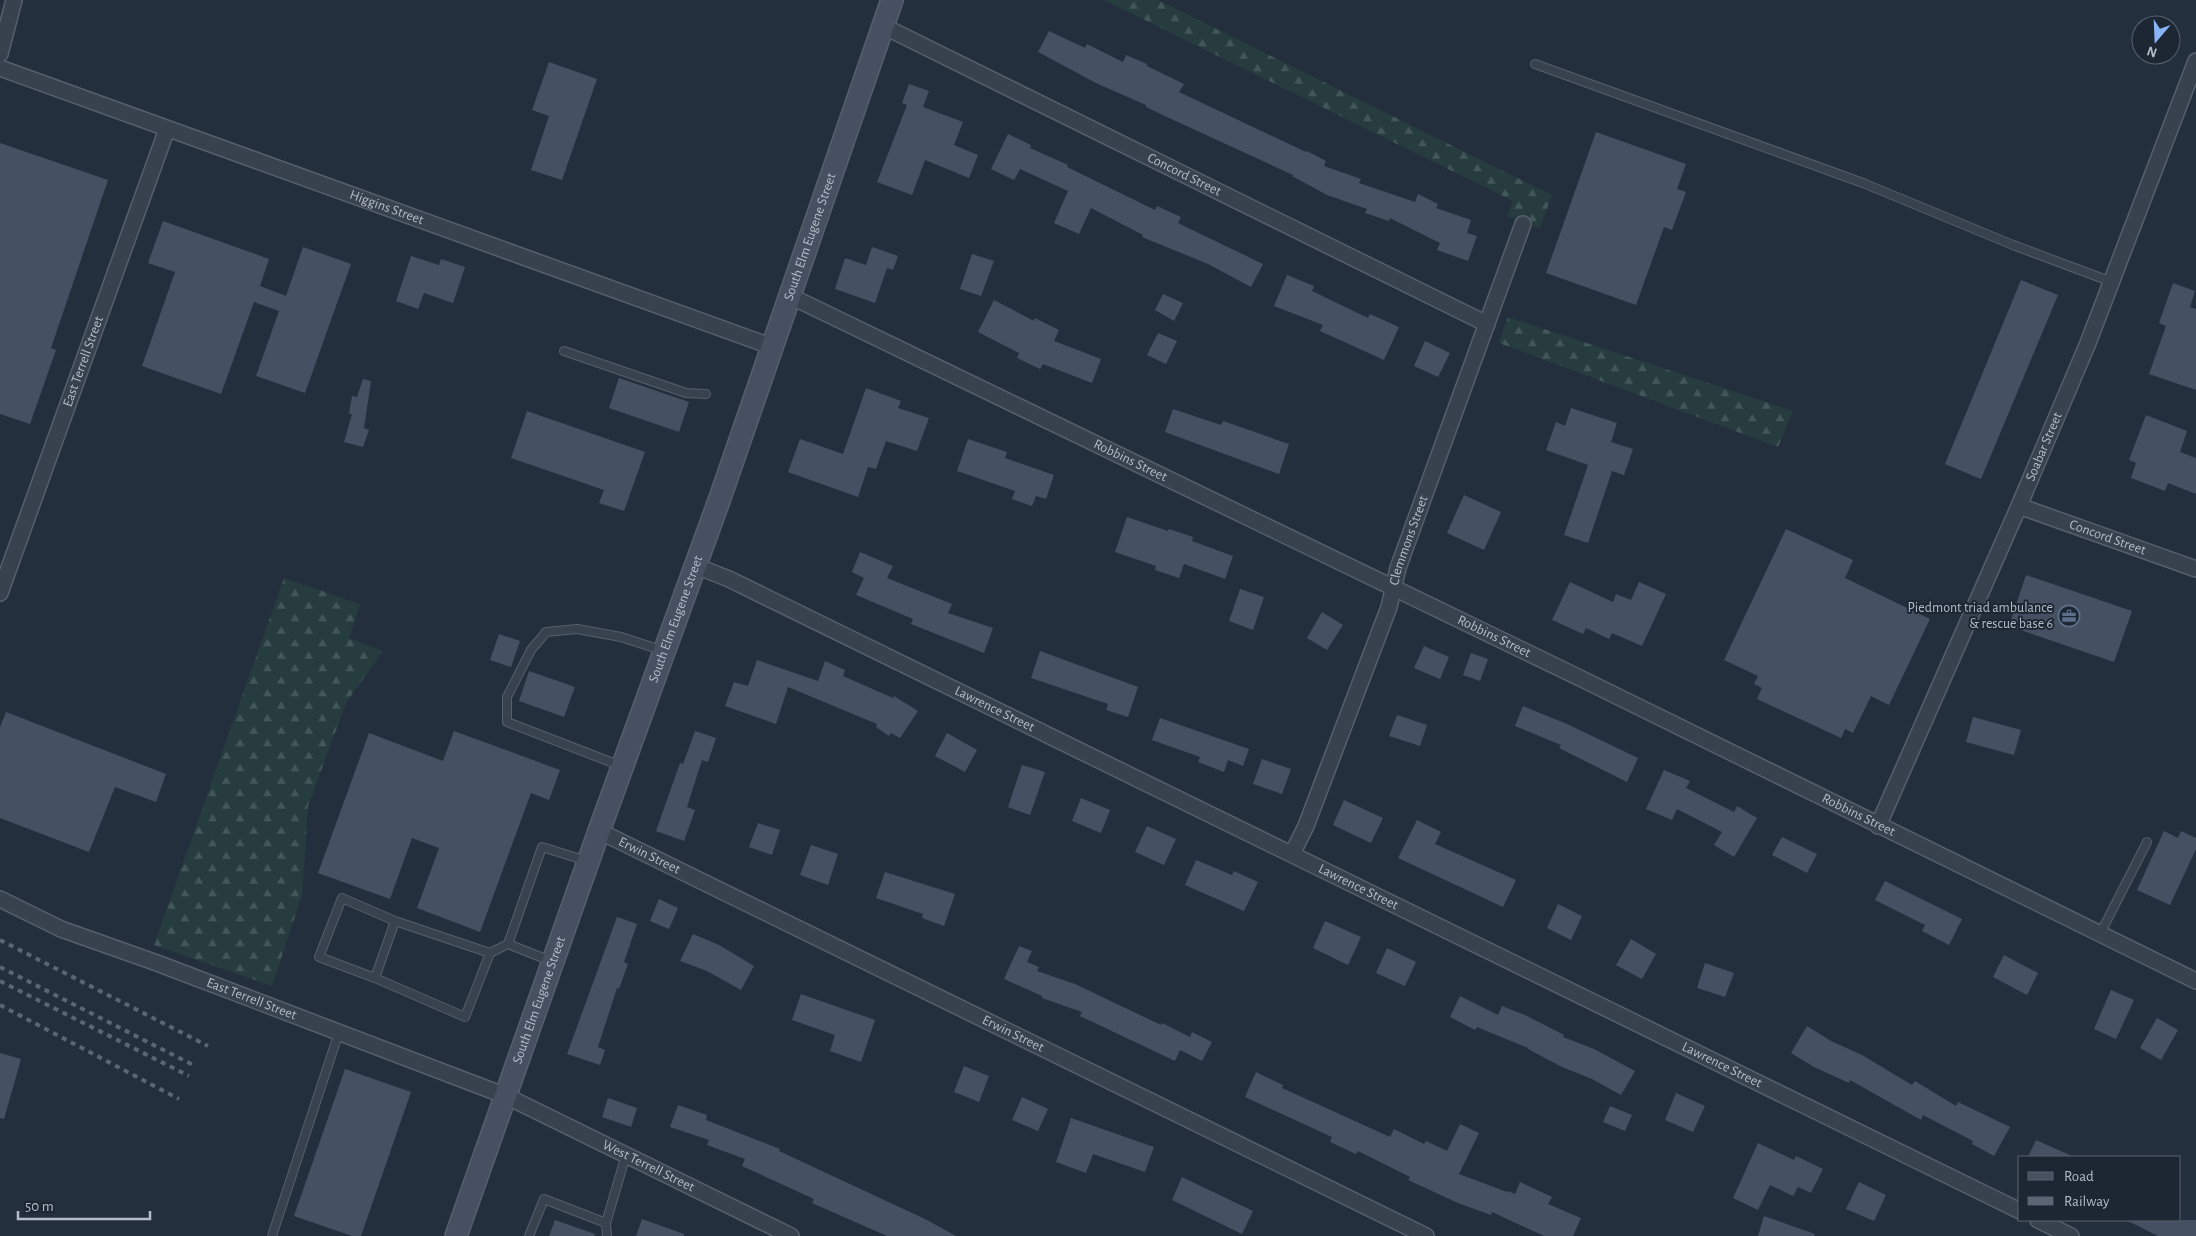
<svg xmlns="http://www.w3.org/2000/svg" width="2196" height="1236" font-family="'Alegreya Sans',sans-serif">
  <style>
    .forest { fill: url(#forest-firs) }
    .building { fill: #455162 }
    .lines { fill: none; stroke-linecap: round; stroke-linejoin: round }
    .lane-casing { stroke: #565f6c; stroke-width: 10 }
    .street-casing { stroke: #565f6c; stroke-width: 18 }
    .secondary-casing { stroke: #565f6c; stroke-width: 24 }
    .lane { stroke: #38414e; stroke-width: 8 }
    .street { stroke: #38414e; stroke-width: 15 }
    .secondary { stroke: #465061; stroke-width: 21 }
    .rail { stroke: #5a6575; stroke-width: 4; stroke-dasharray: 5 5; stroke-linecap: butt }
    .labels { text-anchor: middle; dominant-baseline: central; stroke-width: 4; stroke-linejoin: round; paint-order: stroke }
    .street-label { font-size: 14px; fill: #b4bcc9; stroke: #1d2633 }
    .poi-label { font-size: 14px; fill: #b4bcc9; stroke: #1d2633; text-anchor: end }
  </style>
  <defs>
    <pattern id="forest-firs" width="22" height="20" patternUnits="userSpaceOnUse" patternTransform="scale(1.25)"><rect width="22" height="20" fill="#263c3f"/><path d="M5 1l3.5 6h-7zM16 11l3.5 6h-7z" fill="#435659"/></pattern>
  </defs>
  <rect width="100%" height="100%" fill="#242f3e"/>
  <g class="forest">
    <path d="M 1104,0 L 1158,0 L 1552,195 L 1540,228 L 1507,216 L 1513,201 Z"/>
    <path d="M 1508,317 L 1793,411 L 1778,447 L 1499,343 Z"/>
    <path d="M 284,578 L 360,604 L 349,638 L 383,651 L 346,703 L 308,806 L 302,895 L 272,986 L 154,945 Z"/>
  </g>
  <g class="building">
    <path d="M 1049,31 L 1085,48 L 1087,44 L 1123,62 L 1126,55 L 1147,64 L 1147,66 L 1184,84 L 1179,92 L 1306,152 L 1307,151 L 1326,161 L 1324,166 L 1361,179 L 1359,183 L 1415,202 L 1418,194 L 1438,204 L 1436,208 L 1471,220 L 1467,233 L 1477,236 L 1468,261 L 1437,250 L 1440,243 L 1390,218 L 1389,221 L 1365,213 L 1367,209 L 1327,195 L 1292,176 L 1293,175 L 1167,117 L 1146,107 L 1146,105 L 1098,84 L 1038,52 Z"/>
    <path d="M 549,62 L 597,79 L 562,180 L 531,170 L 549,116 L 532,110 Z"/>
    <path d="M 909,84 L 929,91 L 923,107 L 963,122 L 954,145 L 978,155 L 969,178 L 925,160 L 912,195 L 877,182 L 907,105 L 902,103 Z"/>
    <path d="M 1596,132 L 1686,164 L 1677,189 L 1686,192 L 1672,230 L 1664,227 L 1636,305 L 1546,273 Z"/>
    <path d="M 1008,134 L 1031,145 L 1030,148 L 1068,165 L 1067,167 L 1155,210 L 1157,206 L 1181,217 L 1178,223 L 1263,264 L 1251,287 L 1208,264 L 1142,237 L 1143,235 L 1091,208 L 1079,234 L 1054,223 L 1068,191 L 1020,169 L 1014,180 L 991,169 Z"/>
    <path d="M 0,143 L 108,180 L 51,348 L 56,350 L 30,424 L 0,414 Z"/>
    <path d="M 163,221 L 269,259 L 260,286 L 286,296 L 303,247 L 351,264 L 305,393 L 256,376 L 279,311 L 254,302 L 221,394 L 142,366 L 175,272 L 148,263 Z"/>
    <path d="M 872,247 L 898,256 L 893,270 L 887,268 L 875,303 L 835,289 L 845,258 L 866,265 Z"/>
    <path d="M 972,254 L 994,261 L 981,296 L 960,289 Z"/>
    <path d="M 411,256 L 439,265 L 441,259 L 465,267 L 453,303 L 424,293 L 418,309 L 396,301 Z"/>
    <path d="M 1287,275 L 1314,286 L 1312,291 L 1368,318 L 1370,314 L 1399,327 L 1384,360 L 1320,331 L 1323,325 L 1274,306 Z"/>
    <path d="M 2021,280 L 2058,295 L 1981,479 L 1945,464 Z"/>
    <path d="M 2173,283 L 2195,291 L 2190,307 L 2196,309 L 2196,390 L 2149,374 L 2166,326 L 2159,323 Z"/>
    <path d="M 1163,294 L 1183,303 L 1174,321 L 1155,310 Z"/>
    <path d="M 994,300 L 1034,321 L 1035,318 L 1059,330 L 1054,341 L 1101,359 L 1092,383 L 1043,364 L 1040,369 L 1017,358 L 1019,353 L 978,332 Z"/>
    <path d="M 1158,333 L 1177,341 L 1166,364 L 1147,355 Z"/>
    <path d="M 1425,341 L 1450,353 L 1438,377 L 1414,366 Z"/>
    <path d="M 619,378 L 689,402 L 679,432 L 609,408 Z"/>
    <path d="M 363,379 L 371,381 L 364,428 L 369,430 L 363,447 L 344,442 L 352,414 L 349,414 L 352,396 L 357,397 Z"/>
    <path d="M 866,388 L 901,401 L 898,408 L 929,418 L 917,451 L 886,441 L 876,469 L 868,467 L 858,497 L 788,472 L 800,439 L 843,454 Z"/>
    <path d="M 1571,408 L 1617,423 L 1611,442 L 1633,449 L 1624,475 L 1612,471 L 1588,543 L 1564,535 L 1588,465 L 1546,450 L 1556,422 L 1565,426 Z"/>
    <path d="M 1173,409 L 1221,425 L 1223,421 L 1289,444 L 1279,474 L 1165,432 Z"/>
    <path d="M 527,411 L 645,452 L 624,511 L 599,503 L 604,490 L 511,458 Z"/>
    <path d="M 2146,415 L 2187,431 L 2180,452 L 2196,458 L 2196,494 L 2168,483 L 2165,491 L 2131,478 L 2136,463 L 2129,460 Z"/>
    <path d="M 968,439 L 1007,452 L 1005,458 L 1054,475 L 1046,499 L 1036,496 L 1032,506 L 1012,499 L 1015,491 L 957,471 Z"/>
    <path d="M 1464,495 L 1501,512 L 1484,550 L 1447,533 Z"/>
    <path d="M 1127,517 L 1168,531 L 1169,529 L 1193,537 L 1192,541 L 1233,556 L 1225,579 L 1184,564 L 1179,578 L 1155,570 L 1156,566 L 1115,552 Z"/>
    <path d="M 1786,529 L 1853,560 L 1845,578 L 1930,619 L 1889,705 L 1871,696 L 1853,733 L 1845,729 L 1841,738 L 1757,699 L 1762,688 L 1754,684 L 1758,676 L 1724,660 Z"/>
    <path d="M 860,552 L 893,566 L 887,578 L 952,604 L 948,613 L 993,628 L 984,653 L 911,624 L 913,619 L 856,595 L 864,578 L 852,572 Z"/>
    <path d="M 2026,575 L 2132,611 L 2114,662 L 2009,626 Z"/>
    <path d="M 1570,582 L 1613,602 L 1616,594 L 1631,600 L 1639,582 L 1666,594 L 1642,646 L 1612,633 L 1609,639 L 1586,628 L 1583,634 L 1552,620 Z"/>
    <path d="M 1240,589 L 1264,597 L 1253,630 L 1229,621 Z"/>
    <path d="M 1322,612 L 1343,625 L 1327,650 L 1307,638 Z"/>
    <path d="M 499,634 L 520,641 L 511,667 L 490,660 Z"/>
    <path d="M 1424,646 L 1449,657 L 1440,679 L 1414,668 Z"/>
    <path d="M 1040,651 L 1138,687 L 1128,717 L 1106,710 L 1108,704 L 1031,678 Z"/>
    <path d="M 1471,653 L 1488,659 L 1480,681 L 1463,675 Z"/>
    <path d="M 757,660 L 818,681 L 825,661 L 845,670 L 843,676 L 893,698 L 894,696 L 918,711 L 900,738 L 891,733 L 889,736 L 876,727 L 877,724 L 788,687 L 776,724 L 725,706 L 734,682 L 748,686 Z"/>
    <path d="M 529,671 L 575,687 L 564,717 L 519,701 Z"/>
    <path d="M 1523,706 L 1567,724 L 1638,758 L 1627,782 L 1559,748 L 1561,745 L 1515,726 Z"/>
    <path d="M 6,712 L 166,774 L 156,802 L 115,787 L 89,852 L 0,818 L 0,727 Z"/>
    <path d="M 1397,715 L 1427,725 L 1420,746 L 1389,736 Z"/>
    <path d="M 1973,717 L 2021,730 L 2014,755 L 1966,742 Z"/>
    <path d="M 1160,718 L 1249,749 L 1243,766 L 1228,760 L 1224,772 L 1198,762 L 1200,757 L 1152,740 Z"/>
    <path d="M 454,731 L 560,770 L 549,800 L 531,793 L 480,932 L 417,908 L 439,848 L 412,838 L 390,899 L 318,873 L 369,733 L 443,761 Z"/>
    <path d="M 695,731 L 716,738 L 708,762 L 702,760 L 687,807 L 695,810 L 684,841 L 656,831 L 680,763 L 683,764 Z"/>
    <path d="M 947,733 L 977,750 L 965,772 L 935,756 Z"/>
    <path d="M 1262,759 L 1291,769 L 1282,794 L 1253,784 Z"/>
    <path d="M 1022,765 L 1045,772 L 1030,815 L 1008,807 Z"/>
    <path d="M 1664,770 L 1690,781 L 1686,788 L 1734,812 L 1737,806 L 1757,818 L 1734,857 L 1714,845 L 1722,832 L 1677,809 L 1672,820 L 1646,809 Z"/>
    <path d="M 1081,798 L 1110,810 L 1101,833 L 1072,821 Z"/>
    <path d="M 1344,800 L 1383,818 L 1371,843 L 1333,825 Z"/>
    <path d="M 1417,820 L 1441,832 L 1435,844 L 1516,880 L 1503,907 L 1398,858 Z"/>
    <path d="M 758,823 L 780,830 L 772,855 L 749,847 Z"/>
    <path d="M 1147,826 L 1176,839 L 1164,865 L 1135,852 Z"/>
    <path d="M 2164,831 L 2178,838 L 2181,831 L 2196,838 L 2196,849 L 2170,905 L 2137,890 Z"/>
    <path d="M 1782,837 L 1817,854 L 1807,873 L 1772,855 Z"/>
    <path d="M 811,845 L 838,854 L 828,885 L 800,875 Z"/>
    <path d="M 1196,860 L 1232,875 L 1234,871 L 1258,882 L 1244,911 L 1185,885 Z"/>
    <path d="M 885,872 L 955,894 L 944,926 L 922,918 L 923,914 L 876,898 Z"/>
    <path d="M 1885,881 L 1962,919 L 1949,945 L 1922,931 L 1925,925 L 1875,900 Z"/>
    <path d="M 659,899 L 678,908 L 669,929 L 650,921 Z"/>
    <path d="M 1558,904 L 1582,916 L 1571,940 L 1547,928 Z"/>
    <path d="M 617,917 L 637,924 L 624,962 L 628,964 L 619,989 L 617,988 L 598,1047 L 605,1050 L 600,1065 L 567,1054 Z"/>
    <path d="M 1325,921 L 1361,937 L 1348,965 L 1313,948 Z"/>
    <path d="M 693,934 L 719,945 L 754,966 L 741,990 L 707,971 L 680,961 Z"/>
    <path d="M 1631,939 L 1656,954 L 1642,979 L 1616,965 Z"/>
    <path d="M 1019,946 L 1032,951 L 1027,962 L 1039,967 L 1037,971 L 1075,984 L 1161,1025 L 1162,1023 L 1190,1037 L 1192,1032 L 1212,1042 L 1202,1061 L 1180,1050 L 1175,1061 L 1080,1016 L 1082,1012 L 1042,998 L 1042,996 L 1004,979 Z"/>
    <path d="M 1387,948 L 1416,962 L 1405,986 L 1376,973 Z"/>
    <path d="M 2004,955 L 2038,973 L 2027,995 L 1993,977 Z"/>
    <path d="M 1705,963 L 1734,973 L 1725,997 L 1697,988 Z"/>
    <path d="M 2111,990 L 2134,1000 L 2116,1039 L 2094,1029 Z"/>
    <path d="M 801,994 L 875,1020 L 861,1062 L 830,1051 L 835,1035 L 792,1020 Z"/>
    <path d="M 1460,996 L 1498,1015 L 1502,1006 L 1527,1016 L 1564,1035 L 1563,1037 L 1594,1049 L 1635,1071 L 1621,1095 L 1592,1079 L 1562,1067 L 1528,1049 L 1528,1048 L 1477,1027 L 1475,1030 L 1450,1017 Z"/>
    <path d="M 2157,1018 L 2178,1030 L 2161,1060 L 2140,1048 Z"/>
    <path d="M 1807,1026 L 1831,1041 L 1862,1055 L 1912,1085 L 1915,1081 L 1956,1106 L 1958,1102 L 2010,1127 L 1994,1156 L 1972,1144 L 1973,1141 L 1923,1115 L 1921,1120 L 1850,1080 L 1849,1083 L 1814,1067 L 1791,1053 Z"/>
    <path d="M 0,1053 L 21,1059 L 4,1119 L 0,1118 Z"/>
    <path d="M 964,1066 L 989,1076 L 979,1102 L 954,1092 Z"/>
    <path d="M 345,1069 L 411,1092 L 361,1236 L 352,1236 L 294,1216 Z"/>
    <path d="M 1256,1072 L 1283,1085 L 1282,1088 L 1390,1137 L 1394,1129 L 1424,1144 L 1426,1141 L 1447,1151 L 1460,1124 L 1479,1133 L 1459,1174 L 1507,1192 L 1508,1191 L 1515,1194 L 1520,1182 L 1552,1197 L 1548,1204 L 1581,1218 L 1573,1236 L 1544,1236 L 1492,1212 L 1491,1215 L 1458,1203 L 1408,1180 L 1410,1177 L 1358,1151 L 1356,1154 L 1330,1142 L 1332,1137 L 1245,1097 Z"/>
    <path d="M 1676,1093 L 1705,1106 L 1693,1132 L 1665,1120 Z"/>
    <path d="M 1022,1097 L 1048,1109 L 1038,1131 L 1012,1120 Z"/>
    <path d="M 608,1098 L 637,1108 L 631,1127 L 602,1117 Z"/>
    <path d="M 678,1105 L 707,1115 L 706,1120 L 780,1149 L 779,1151 L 925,1219 L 956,1236 L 887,1236 L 812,1203 L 814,1199 L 742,1166 L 745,1159 L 707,1145 L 709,1140 L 670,1127 Z"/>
    <path d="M 1610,1106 L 1632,1115 L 1625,1131 L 1603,1122 Z"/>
    <path d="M 1071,1118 L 1154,1147 L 1145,1172 L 1093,1154 L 1086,1173 L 1056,1162 Z"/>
    <path d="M 2036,1140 L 2074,1157 L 2028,1157 Z"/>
    <path d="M 1758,1143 L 1794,1160 L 1796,1156 L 1823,1169 L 1811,1193 L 1798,1187 L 1793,1196 L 1770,1185 L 1758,1210 L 1733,1198 Z"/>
    <path d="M 1182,1177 L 1253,1211 L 1242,1234 L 1172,1200 Z"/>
    <path d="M 1859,1182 L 1886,1195 L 1874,1221 L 1846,1209 Z"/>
    <path d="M 1764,1216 L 1815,1234 L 1814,1236 L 1758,1236 Z"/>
    <path d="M 642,1219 L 684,1234 L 684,1236 L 636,1236 Z"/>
    <path d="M 555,1220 L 595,1234 L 594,1236 L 549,1236 Z"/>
    <path d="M 2126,1220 L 2196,1220 L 2196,1236 L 2158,1236 Z"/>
  </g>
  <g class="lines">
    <g class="lane-casing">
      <g id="lane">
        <path d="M 1535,64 L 1863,183 L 2013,245 L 2112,282"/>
        <path d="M 564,351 L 686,393 L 706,394"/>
        <path d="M 621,766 L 507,722 L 507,697 L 531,650 L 546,632 L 577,629 L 621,637 L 664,651"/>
        <path d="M 2100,934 L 2147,842"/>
        <path d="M 508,944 L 553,962"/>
        <path d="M 490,953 L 465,1017 L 375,978 L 395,921 L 490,953 L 508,944 L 542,847 L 587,861"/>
        <path d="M 375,978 L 319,957 L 342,898 L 395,921"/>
        <path d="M 272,1236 L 339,1032"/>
        <path d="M 529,1236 L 544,1199 L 606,1223"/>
        <path d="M 607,1236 L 606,1223 L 626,1155"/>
      </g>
    </g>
    <g class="street-casing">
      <g id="street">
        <path id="s1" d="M 883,26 L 1487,324"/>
        <path d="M 0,54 L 14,0"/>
        <path id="s2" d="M 0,68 L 773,347"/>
        <path id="s3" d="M 790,296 L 1582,679 L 2196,981"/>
        <path id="s4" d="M 2019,506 L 2196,569"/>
        <path id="s5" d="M 696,566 L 729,579 L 2020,1211"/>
        <path id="s6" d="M 0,593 L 167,129"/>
        <path id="s7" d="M 1878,826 L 2019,506 L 2088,343 L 2196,61"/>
        <path id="s8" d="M 599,831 L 1426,1236"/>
        <path id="s9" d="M 1292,854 L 1306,826 L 1389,607 L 1398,568 L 1523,224"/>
        <path id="s10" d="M 0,899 L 61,929 L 157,963 L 506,1096 L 791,1236"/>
        <path d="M 2038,1220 L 2071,1236"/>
      </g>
    </g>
    <g class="secondary-casing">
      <g id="secondary">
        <path id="s11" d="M 456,1236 L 599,831 L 720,498 L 892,0"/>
      </g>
    </g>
    <use href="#lane" class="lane"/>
    <use href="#street" class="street"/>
    <use href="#secondary" class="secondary"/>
    <g class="rail">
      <path d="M 0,940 L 208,1046"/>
      <path d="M 0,967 L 195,1066"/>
      <path d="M 0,981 L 189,1076"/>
      <path d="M 0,1005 L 179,1099"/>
    </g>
  </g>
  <defs>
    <g id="office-ring" transform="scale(1.125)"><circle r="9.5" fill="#1d2633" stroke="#5c6f8a" stroke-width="1.5"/><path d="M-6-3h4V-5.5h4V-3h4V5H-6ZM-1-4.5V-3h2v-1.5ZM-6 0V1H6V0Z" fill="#5c6f8a"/></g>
  </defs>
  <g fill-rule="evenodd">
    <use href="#office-ring" x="2069" y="616"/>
  </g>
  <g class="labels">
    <g class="street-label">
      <text stroke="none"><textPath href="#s1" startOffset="336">Concord Street</textPath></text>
      <text stroke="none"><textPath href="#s2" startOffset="411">Higgins Street</textPath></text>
      <text stroke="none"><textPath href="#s11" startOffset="1060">South Elm Eugene Street</textPath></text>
      <text stroke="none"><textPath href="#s6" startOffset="246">East Terrell Street</textPath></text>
      <text stroke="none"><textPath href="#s7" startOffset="414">Soabar Street</textPath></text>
      <text stroke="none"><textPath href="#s3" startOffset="378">Robbins Street</textPath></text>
      <text stroke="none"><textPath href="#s4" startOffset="94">Concord Street</textPath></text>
      <text stroke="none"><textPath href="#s9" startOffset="335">Clemmons Street</textPath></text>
      <text stroke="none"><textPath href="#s11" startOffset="655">South Elm Eugene Street</textPath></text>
      <text stroke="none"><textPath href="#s3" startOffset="782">Robbins Street</textPath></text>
      <text stroke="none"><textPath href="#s5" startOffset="331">Lawrence Street</textPath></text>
      <text stroke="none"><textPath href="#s3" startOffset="1188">Robbins Street</textPath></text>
      <text stroke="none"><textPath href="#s8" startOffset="56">Erwin Street</textPath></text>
      <text stroke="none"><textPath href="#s5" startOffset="736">Lawrence Street</textPath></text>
      <text stroke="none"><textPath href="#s10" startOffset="271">East Terrell Street</textPath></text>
      <text stroke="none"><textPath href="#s11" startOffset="250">South Elm Eugene Street</textPath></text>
      <text stroke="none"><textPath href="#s8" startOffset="461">Erwin Street</textPath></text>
      <text stroke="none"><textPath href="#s5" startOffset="1141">Lawrence Street</textPath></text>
      <text stroke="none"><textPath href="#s10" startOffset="702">West Terrell Street</textPath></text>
    </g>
    <g class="poi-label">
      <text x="2053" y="608">Piedmont triad ambulance<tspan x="2053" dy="16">&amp; rescue base 6</tspan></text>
    </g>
  </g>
  <rect x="2018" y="1156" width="162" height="65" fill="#1d2633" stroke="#59626f"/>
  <rect x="2028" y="1172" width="25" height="8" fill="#465061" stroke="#59626f"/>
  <text x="2064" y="1181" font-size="15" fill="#b4bcc9">Road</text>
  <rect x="2028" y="1197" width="25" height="8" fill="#5a6575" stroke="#59626f"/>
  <text x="2064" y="1206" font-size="15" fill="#b4bcc9">Railway</text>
  <g transform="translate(2156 40) rotate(199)"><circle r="24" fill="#1d2633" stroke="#59626f"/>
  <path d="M0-4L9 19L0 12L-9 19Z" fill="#8ab4f8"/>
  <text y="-8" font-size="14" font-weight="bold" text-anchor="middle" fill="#b4bcc9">N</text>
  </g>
  <path d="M18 1211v8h132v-8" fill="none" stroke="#b4bcc9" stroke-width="2.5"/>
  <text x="25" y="1211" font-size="15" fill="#b4bcc9" stroke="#1d2633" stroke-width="4" paint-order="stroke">50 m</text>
</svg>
